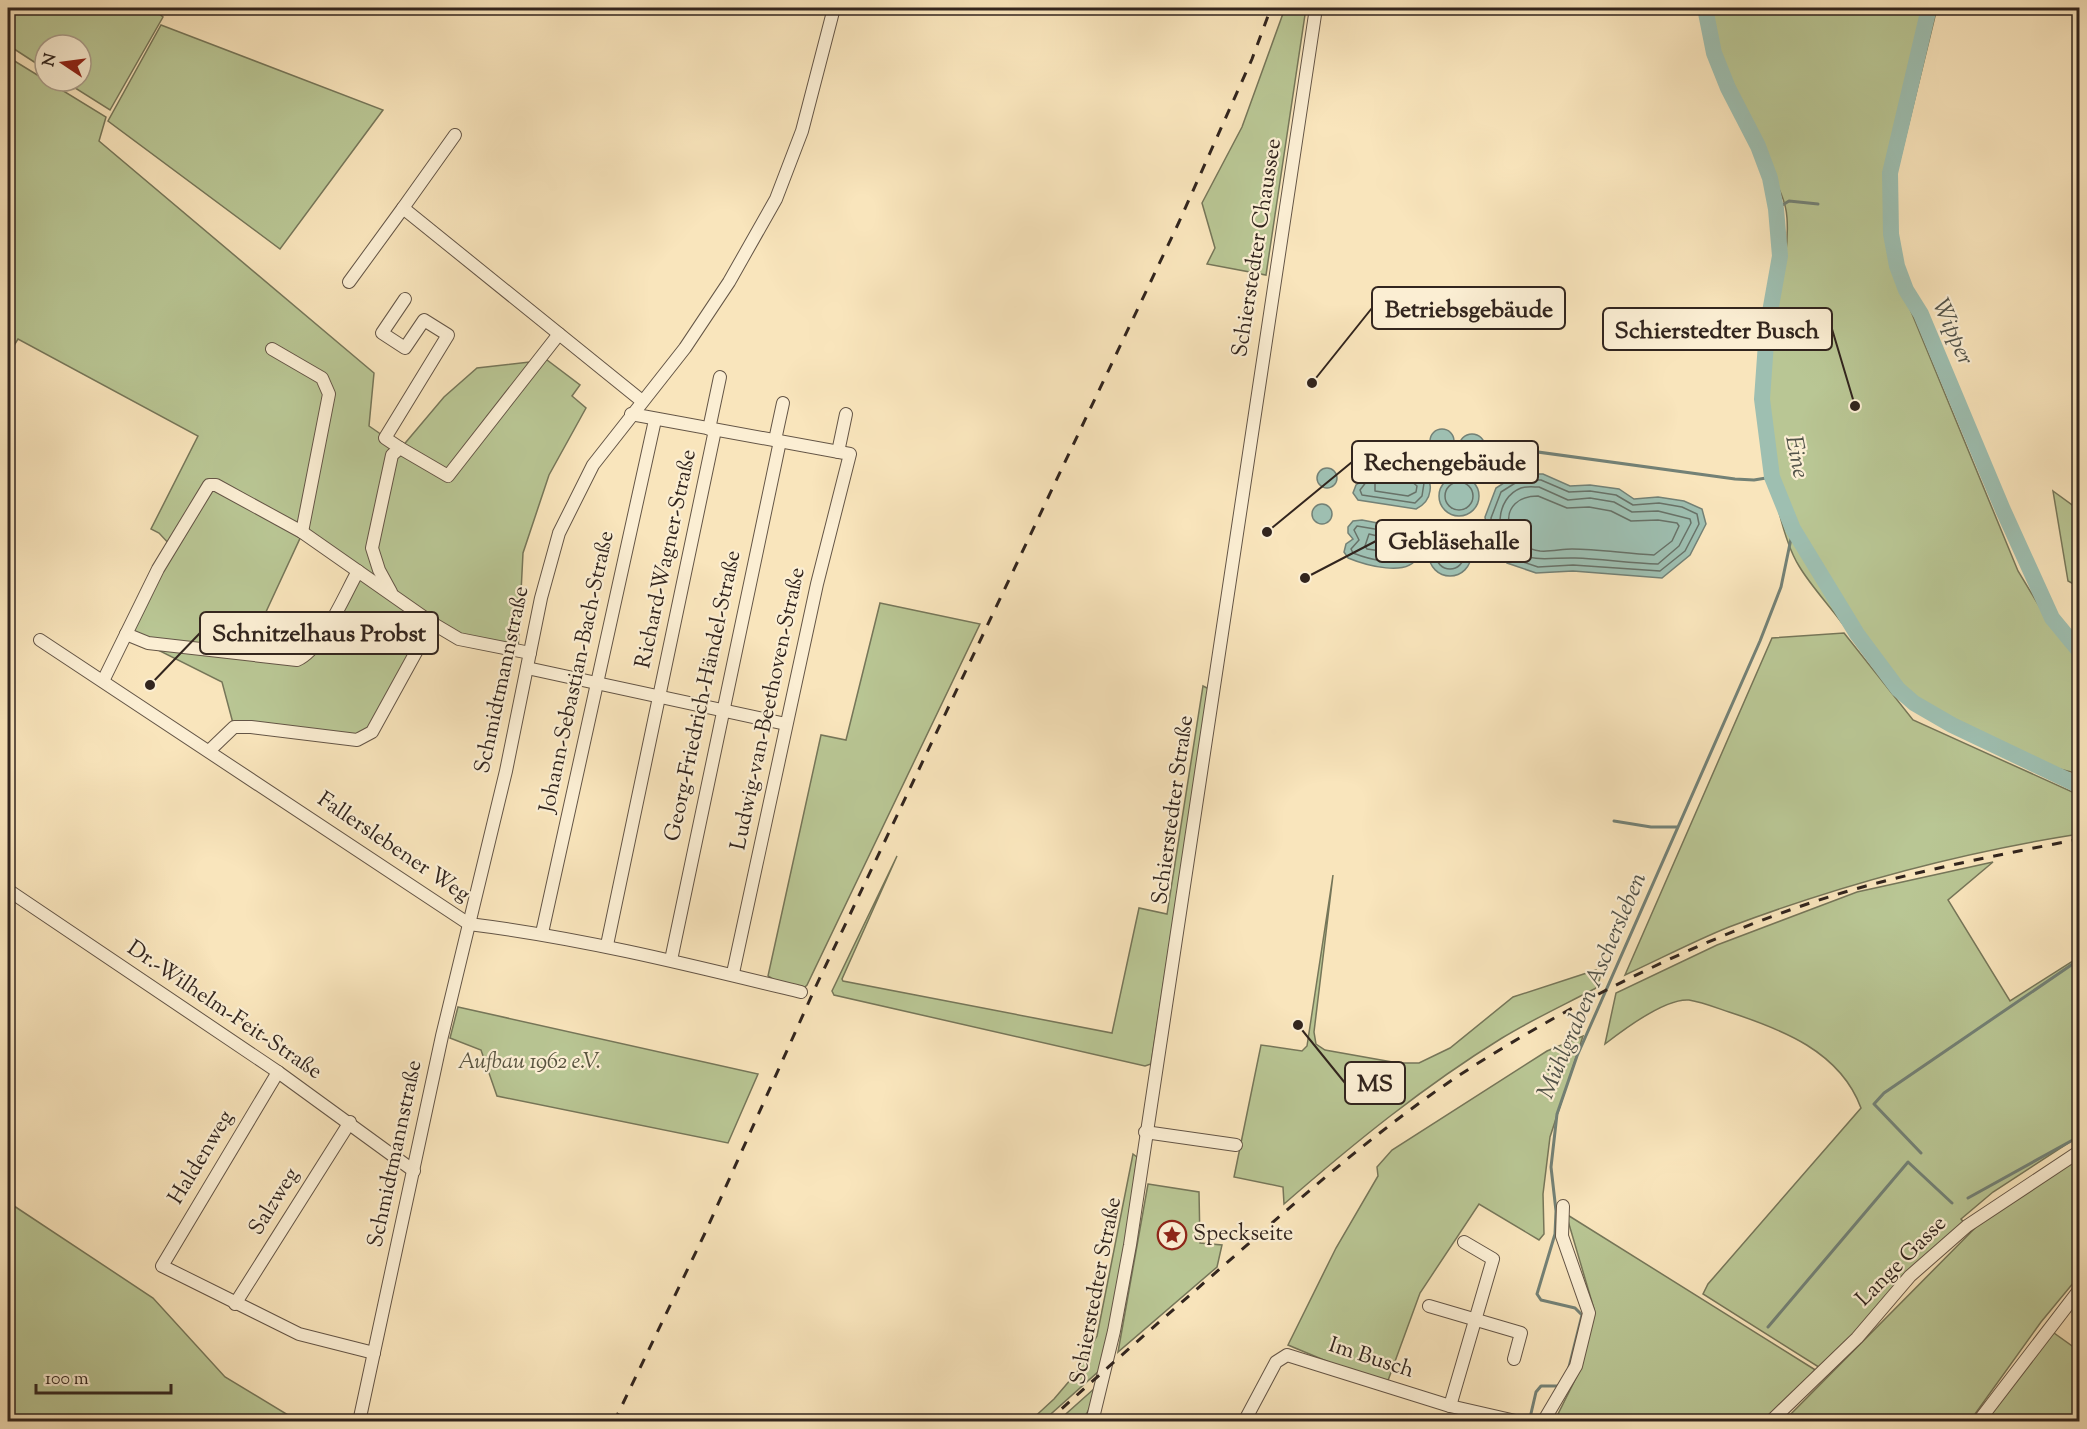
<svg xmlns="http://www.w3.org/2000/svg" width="2087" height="1429" font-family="'Sorts Mill Goudy',serif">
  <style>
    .green { fill: #b9c694; stroke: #767659; stroke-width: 1.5; fill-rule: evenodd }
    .water { fill: #9ebfb1; stroke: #738176; stroke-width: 1.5 }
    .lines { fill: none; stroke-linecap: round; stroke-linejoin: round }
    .shore { stroke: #687268; stroke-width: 1.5 }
    .stream { stroke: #738176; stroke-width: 3 }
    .river { stroke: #9ebfb1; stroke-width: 16 }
    .minor-casing { stroke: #645546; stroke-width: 14 }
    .minor { stroke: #fbeed3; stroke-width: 12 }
    .rail { stroke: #32251e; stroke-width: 3; stroke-dasharray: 10 10; stroke-linecap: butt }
    .labels { text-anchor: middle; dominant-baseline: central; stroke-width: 4.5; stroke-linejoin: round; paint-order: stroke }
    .street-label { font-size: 22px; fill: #32251e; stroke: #fbeed3 }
    .park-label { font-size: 22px; font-style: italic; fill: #5a5541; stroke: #fbeed3 }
    .poi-label { font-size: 22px; fill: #32251e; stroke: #fbeed3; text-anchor: start }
    .water-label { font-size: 24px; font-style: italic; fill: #52534a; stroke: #fbeed3 }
    .leader { fill: none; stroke: #32251e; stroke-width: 2 }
    .callout-dot { fill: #32251e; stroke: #fbeed3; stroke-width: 2 }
    .callout { fill: #fbeed3; stroke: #32251e; stroke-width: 2 }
    .callout-label { font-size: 24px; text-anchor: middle; font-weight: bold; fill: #32251e }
  </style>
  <rect width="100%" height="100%" fill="#f9e5bc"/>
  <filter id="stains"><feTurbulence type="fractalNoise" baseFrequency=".00333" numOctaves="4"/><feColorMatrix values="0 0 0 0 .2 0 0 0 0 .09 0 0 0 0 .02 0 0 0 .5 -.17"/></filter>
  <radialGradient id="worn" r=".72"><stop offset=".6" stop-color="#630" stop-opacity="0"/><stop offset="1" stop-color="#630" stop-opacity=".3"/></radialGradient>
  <g class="green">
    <path d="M 8,8 L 152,8 L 163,17 L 110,110 L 64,81 L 81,81 L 81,45 L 45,45 L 45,69 L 8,45 Z"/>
    <path d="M 1285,8 L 1306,8 L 1266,275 L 1207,264 L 1215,248 L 1202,203 L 1242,127 Z"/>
    <path d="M 1713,8 L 1937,8 L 1892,192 L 1887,223 L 1894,270 L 2018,571 L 2050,624 L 2079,634 L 2079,774 C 2009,757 1939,730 1886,679 C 1870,662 1857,641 1842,623 C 1828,604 1811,586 1799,566 C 1778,533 1761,432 1761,391 C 1761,333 1791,277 1787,218 C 1786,199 1776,183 1767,166 C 1740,116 1706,67 1713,8 Z"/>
    <path d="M 161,25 L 383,110 L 280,249 L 108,121 Z"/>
    <path d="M 8,57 L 106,117 L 99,141 L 374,373 L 369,426 L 401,448 L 444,397 L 477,368 L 547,360 L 580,385 L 572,396 L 586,408 L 549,475 L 523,553 L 518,651 L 459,639 L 432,623 L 372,732 L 357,740 L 234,727 L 222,682 L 126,634 L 173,548 L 159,533 L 151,529 L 198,436 L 18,339 L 8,355 ZM 303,532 L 357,571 L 328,626 L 297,660 L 246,655 Z"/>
    <path d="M 2053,491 L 2079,510 L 2079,587 L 2068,581 Z"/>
    <path d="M 880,603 L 980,624 L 807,985 L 805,987 L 776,981 L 768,976 L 821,735 L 846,740 Z"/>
    <path d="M 1844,633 L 1913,720 L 2079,795 L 2079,834 C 1959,853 1843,884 1729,927 C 1694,941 1660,959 1625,975 L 1772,638 Z"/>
    <path d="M 1203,686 L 1209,689 L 1151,1064 L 1145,1066 L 834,995 L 832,991 L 897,856 L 842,979 L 843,981 L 1112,1033 L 1139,908 L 1167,914 Z"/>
    <path d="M 1993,862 L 1948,900 L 2010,1001 L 2079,957 L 2079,1136 L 1993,1192 L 1961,1219 L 1967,1226 L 1825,1371 L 1703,1294 L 1708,1284 L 1861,1108 C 1840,1051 1781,1029 1729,1012 C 1717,1008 1702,1002 1689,1000 C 1666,998 1623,1030 1605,1044 L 1616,993 L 1717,945 L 1857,892 Z"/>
    <path d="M 1333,875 L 1314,1032 L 1316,1044 L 1325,1050 L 1398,1063 L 1419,1063 L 1450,1048 L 1513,997 L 1596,970 L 1600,977 L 1598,987 C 1566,1004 1533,1019 1502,1038 C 1424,1086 1353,1144 1284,1204 L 1283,1187 L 1234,1177 L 1261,1045 L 1302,1051 L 1307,1046 Z"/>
    <path d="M 458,1007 L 758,1074 L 728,1143 L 497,1096 L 481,1050 L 450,1038 Z"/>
    <path d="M 1583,1036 L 1550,1137 L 1543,1194 L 1544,1234 L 1539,1240 L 1479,1204 L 1420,1293 L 1386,1386 L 1288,1345 L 1336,1248 L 1378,1176 L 1377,1167 L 1392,1150 L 1547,1051 Z"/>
    <path d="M 1133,1154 L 1137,1157 L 1127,1241 L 1100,1370 L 1043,1421 L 1029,1422 L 1054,1399 L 1077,1372 L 1097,1336 Z"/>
    <path d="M 2079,1158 L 2079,1276 L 2041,1322 L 1970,1421 L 1783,1422 L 1976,1227 Z"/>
    <path d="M 1148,1184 L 1199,1192 L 1200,1243 L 1222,1245 L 1217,1267 L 1118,1352 Z"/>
    <path d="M 8,1202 L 153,1298 L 225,1377 L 298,1421 L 8,1421 Z"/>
    <path d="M 1566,1214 L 1817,1371 L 1765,1421 L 1558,1422 L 1555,1420 L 1580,1370 L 1594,1309 Z"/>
    <path d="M 2047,1328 L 2079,1351 L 2079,1421 L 1978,1422 Z"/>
    <path d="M 1096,1387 C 1087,1416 1090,1421 1057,1422 Z"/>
  </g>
  <g class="water">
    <circle cx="1442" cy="441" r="12"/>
    <circle cx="1472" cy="447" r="13"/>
    <path d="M 1364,461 C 1382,461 1435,464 1430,491 C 1429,499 1424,505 1416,509 L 1358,500 L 1353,493 L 1356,485 L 1362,481 L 1357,474 Z"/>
    <circle cx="1327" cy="478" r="10"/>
    <path d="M 1518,474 L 1543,474 L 1570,486 L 1590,485 L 1619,489 L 1634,499 L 1658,497 L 1684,501 L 1702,509 L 1706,524 L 1690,555 L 1662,578 L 1573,571 L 1536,573 L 1507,563 L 1489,543 L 1485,517 L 1496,488 Z"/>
    <circle cx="1459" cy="496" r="20"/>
    <circle cx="1322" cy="514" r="10"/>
    <path d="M 1362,520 L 1414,530 C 1420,538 1423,546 1418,556 C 1409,578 1365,565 1348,558 L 1344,552 L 1346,544 L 1353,539 L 1348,533 L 1348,527 L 1353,521 Z"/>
    <circle cx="1450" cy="555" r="21"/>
  </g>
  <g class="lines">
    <g class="shore">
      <path d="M 1368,467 L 1414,474 L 1424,483 L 1422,496 L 1415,503 L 1362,495 L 1360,490 L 1367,481 L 1363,472 Z"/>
      <path d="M 1378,476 L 1411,481 L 1417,486 L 1416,492 L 1408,496 L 1375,491 L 1375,478 Z"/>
      <path d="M 1520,480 L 1541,480 L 1569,492 L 1590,491 L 1616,495 L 1633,505 L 1659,503 L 1682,507 L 1697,514 L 1699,524 L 1685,551 L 1660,571 L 1573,565 L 1538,567 L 1511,558 L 1494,540 L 1491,518 L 1501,492 Z"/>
      <circle cx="1459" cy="496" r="14"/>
      <path d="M 1539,487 L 1568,500 L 1590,498 L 1614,502 L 1632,512 L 1658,511 L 1690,519 L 1691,523 L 1679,546 L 1658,564 C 1630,563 1602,559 1575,558 C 1555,557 1534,563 1516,552 C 1493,538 1495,498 1521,488 C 1526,486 1534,487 1539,487 Z"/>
      <path d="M 1538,496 L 1567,508 L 1589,507 L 1611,511 L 1631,521 L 1658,520 L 1677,523 L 1679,526 L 1672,541 L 1654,555 C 1627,554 1599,549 1572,549 C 1562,549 1550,552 1540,551 C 1501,545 1496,496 1538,496 Z"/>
      <path d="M 1357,526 L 1410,535 L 1415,541 L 1412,557 C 1398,567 1368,559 1353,553 L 1351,549 L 1359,540 L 1354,530 Z"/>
      <path d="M 1369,534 L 1407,543 L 1407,549 L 1403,554 L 1367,549 L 1365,546 Z"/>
      <circle cx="1450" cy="555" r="14"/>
    </g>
    <g class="stream">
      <path d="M 1776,209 L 1789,201 L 1818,204"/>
      <path d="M 1523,450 L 1735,479 L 1754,480 L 1772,477"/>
      <path d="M 1614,821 L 1651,827 L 1677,827"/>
      <path d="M 1921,1153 L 1874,1104 L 1884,1093 L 2080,959"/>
      <path d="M 1968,1198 L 2080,1136"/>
      <path d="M 1768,1327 L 1908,1162 L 1952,1203"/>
      <path d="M 1569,1367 L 1582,1315 L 1575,1308 L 1541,1300 L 1537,1294 L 1555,1234 L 1556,1211 L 1551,1167 L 1557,1114 L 1577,1056 L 1760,641 L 1781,587 L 1793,529"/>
      <path d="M 1529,1422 L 1536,1392 L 1541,1386 L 1560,1386"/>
    </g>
    <g class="river">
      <path d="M 1705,8 L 1714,53 L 1728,88 L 1758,146 L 1770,178 L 1776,209 L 1780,256 L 1767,329 L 1762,399 L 1772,477 L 1793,529 L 1857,634 L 1898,689 L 1914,703 L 1952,725 L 2080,786"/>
      <path d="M 1929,8 L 1890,173 L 1891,234 L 1897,266 L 1906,290 L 1921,314 L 2003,510 L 2052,618 L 2080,652"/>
    </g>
    <g class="minor-casing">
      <g id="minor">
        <path d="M 403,208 L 455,135"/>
        <path d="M 349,282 L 403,208 L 642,401"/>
        <path d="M 272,349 L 322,378 L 329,394 L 302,532"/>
        <path d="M 631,414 L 850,454 L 817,584 L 733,973"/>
        <path d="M 709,429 L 720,377"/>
        <path d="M 775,440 L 783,403"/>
        <path d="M 400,448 L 385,438 L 448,335 L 424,320 L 405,348 L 382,333 L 405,299"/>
        <path d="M 838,452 L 846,414"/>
        <path d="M 391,592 L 379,570 L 372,548 L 392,455 L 400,448 L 448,476 L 559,334"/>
        <path d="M 126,634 L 148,643 L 297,660 C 323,648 344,596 358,571"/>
        <path d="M 40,640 L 469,924 C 582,938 690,965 801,992"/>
        <path d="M 527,668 L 786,724"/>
        <path d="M 103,681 L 158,569 L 209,485 L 216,485 L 302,532 L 432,623 L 459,639 L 530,653"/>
        <path d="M 209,751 L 234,727 L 251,727 L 357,740 L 372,732 L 432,623"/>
        <path d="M 8,890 L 278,1072 L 414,1171"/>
        <path d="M 542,933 L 655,420"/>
        <path d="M 607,945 L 715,430"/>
        <path d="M 671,960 L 780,441"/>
        <path d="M 278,1072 L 162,1266 L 299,1334 L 374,1353"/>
        <path d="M 1145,1132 L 1236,1145"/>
        <path d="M 235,1304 L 350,1122"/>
        <path d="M 1429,1306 L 1521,1333 L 1514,1359"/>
        <path d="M 1450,1406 L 1493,1259 L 1464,1242"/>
        <path d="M 359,1422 L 442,1036 L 506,771 L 541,598 L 559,533 L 593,465 L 685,348 L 729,282 L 776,199 L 802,131 L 834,8"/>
        <path d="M 1092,1422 L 1114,1331 L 1130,1245 L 1316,8"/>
        <path d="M 1244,1422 L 1276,1362 L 1287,1355 L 1450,1406 L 1520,1422"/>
        <path d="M 1543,1422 L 1576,1366 L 1589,1313 L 1562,1236 L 1563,1206"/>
        <path d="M 1770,1422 L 1857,1338 L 1910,1276 L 1967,1226 L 2080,1151"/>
        <path d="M 1978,1422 L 2080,1289"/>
      </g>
    </g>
    <use href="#minor" class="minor"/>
    <g class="rail">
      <path d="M 614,1422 L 705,1233 L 816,986 L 1179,222 L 1252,59 L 1271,8"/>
      <path d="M 1047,1422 C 1110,1365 1174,1309 1238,1253 C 1308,1191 1378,1130 1455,1078 C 1576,999 1727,924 1866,886 C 1936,867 2008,853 2080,839"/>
    </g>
  </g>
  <defs>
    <g id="sight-ring" transform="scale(1.5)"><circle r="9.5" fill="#fbeed3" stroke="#8f2418" stroke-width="1.5"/><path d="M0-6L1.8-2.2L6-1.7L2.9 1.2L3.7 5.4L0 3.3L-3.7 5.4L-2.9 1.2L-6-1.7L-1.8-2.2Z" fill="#8f2418"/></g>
  </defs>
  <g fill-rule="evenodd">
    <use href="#sight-ring" x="1172" y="1235"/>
  </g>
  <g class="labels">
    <g class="street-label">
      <text transform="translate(1258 248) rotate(-81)">Schierstedter Chaussee</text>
      <text transform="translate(667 559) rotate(-78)">Richard-Wagner-Straße</text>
      <text transform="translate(578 672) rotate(-78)">Johann-Sebastian-Bach-Straße</text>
      <text transform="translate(503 680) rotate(-78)">Schmidtmannstraße</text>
      <text transform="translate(704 696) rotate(-78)">Georg-Friedrich-Händel-Straße</text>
      <text transform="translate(769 709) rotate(-78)">Ludwig-van-Beethoven-Straße</text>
      <text transform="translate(1174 810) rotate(-82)">Schierstedter Straße</text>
      <text transform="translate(393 848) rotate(34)">Fallerslebener Weg</text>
      <text transform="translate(224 1011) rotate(34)">Dr.-Wilhelm-Feit-Straße</text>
      <text transform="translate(396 1154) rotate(-78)">Schmidtmannstraße</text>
      <text transform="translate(202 1158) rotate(-59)">Haldenweg</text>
      <text transform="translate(275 1202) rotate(-58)">Salzweg</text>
      <text transform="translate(1902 1262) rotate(-45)">Lange Gasse</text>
      <text transform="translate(1097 1291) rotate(-79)">Schierstedter Straße</text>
      <text transform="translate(1371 1359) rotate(18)">Im Busch</text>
    </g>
    <g class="park-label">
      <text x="529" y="1063">Aufbau 1962 e.V.</text>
    </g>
    <g class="poi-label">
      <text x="1193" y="1235">Speckseite</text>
    </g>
    <g class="water-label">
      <text transform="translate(1952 332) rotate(66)">Wipper</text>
      <text transform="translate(1796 457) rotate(79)">Eine</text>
      <text transform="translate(1593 986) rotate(-67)">Mühlgraben Aschersleben</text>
    </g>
  </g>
  <path class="leader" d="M1312 383L1372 308M1855 406L1832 329M1267 532L1352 462M1305 578L1376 541M150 685L200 633M1298 1025L1345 1083"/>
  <g class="callout-dot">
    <circle cx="1312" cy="383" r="6"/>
    <circle cx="1855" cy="406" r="6"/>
    <circle cx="1267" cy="532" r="6"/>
    <circle cx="1305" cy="578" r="6"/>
    <circle cx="150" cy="685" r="6"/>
    <circle cx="1298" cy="1025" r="6"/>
  </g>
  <g class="callout">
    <rect x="1372" y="287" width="193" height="42" rx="6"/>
    <rect x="1603" y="308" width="229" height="42" rx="6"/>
    <rect x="1352" y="441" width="186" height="42" rx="6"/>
    <rect x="1376" y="520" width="155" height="42" rx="6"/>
    <rect x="200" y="612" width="238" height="42" rx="6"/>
    <rect x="1345" y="1062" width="60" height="42" rx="6"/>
  </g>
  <g class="callout-label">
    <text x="1469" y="317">Betriebsgebäude</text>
    <text x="1717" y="338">Schierstedter Busch</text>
    <text x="1445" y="470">Rechengebäude</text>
    <text x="1454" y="549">Gebläsehalle</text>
    <text x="319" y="641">Schnitzelhaus Probst</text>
    <text x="1375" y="1091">MS</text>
  </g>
  <rect width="2087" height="1429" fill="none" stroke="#f9e5bc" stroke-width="30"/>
  <rect x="9" y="9" width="2069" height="1411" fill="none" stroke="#32251e" stroke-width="3"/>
  <rect x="15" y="15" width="2057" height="1399" fill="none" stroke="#32251e" stroke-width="1.5"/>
  <g transform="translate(63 63) rotate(283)"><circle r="28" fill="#fbeed3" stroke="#ab9e8b" stroke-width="1.5"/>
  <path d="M0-4.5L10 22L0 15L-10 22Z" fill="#8f2418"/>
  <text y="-9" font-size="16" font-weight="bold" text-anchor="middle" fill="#32251e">N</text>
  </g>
  <path d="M36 1384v9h135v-9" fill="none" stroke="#32251e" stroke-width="3"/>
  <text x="45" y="1384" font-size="18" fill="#32251e" stroke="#fbeed3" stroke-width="4.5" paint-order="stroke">100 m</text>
  <rect width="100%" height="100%" filter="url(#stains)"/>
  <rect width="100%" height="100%" fill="url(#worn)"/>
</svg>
